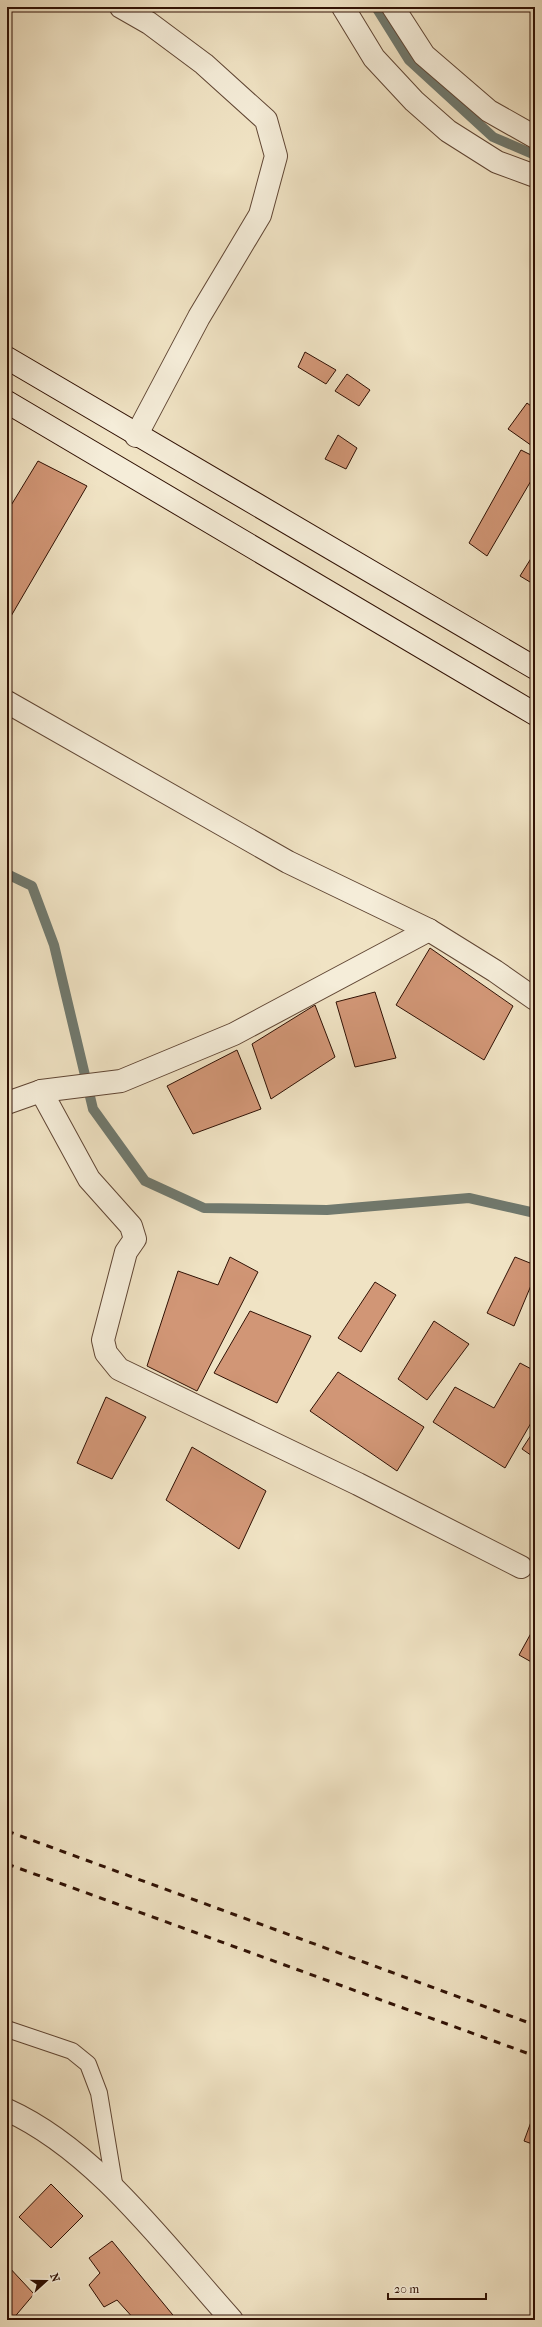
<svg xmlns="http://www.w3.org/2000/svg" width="542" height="2327" font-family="'IM FELL French Canon',serif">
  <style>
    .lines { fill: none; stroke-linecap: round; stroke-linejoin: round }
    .stream { stroke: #70796e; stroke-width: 10 }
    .building { fill: #d19676; stroke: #301104 }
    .service-casing { stroke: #604634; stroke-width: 18 }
    .minor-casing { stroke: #604634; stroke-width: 24 }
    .secondary-casing { stroke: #301104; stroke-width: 24 }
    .service { stroke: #f5edd9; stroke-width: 16 }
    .minor { stroke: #f5edd9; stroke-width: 22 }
    .secondary { stroke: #f5edd9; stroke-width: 22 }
    .rail { stroke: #301104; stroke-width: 3; stroke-dasharray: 7 7; stroke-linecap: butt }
  </style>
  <rect width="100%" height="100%" fill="#f0e3c4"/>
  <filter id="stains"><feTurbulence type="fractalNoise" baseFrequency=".005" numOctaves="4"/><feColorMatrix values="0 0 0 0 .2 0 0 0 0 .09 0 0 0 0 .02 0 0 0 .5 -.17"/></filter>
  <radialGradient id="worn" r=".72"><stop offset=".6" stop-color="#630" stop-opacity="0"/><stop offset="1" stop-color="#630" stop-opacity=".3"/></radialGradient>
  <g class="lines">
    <g class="stream">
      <path d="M 376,7 L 409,60 L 493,137 L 535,155"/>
      <path d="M 7,874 L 32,886 L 54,945 L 93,1109 L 145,1181 L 204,1208 L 327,1210 L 469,1198 L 535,1213"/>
    </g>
  </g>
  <g class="building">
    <path d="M 305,352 L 336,370 L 326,384 L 298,367 Z"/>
    <path d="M 347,374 L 370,390 L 359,406 L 335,391 Z"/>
    <path d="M 527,403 L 535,409 L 535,448 L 508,429 Z"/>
    <path d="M 338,435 L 357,448 L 346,469 L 325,459 Z"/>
    <path d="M 521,450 L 535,457 L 535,474 L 487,556 L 469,543 Z"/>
    <path d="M 38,461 L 87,486 L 7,623 L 7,512 Z"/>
    <path d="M 535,552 L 535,585 L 520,576 Z"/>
    <path d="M 430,948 L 513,1006 L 484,1060 L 396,1005 Z"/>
    <path d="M 375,992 L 396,1058 L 355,1067 L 336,1002 Z"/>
    <path d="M 315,1005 L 335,1057 L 271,1099 L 252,1044 Z"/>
    <path d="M 237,1050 L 261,1109 L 193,1134 L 167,1086 Z"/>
    <path d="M 230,1257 L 258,1272 L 197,1391 L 147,1366 L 178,1271 L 218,1285 Z"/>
    <path d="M 515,1257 L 535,1265 L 535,1276 L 514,1326 L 487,1313 Z"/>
    <path d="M 375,1282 L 396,1295 L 361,1352 L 338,1338 Z"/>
    <path d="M 250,1311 L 311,1336 L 277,1403 L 214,1373 Z"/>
    <path d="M 434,1321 L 469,1344 L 427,1400 L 398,1379 Z"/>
    <path d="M 520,1363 L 535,1371 L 535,1416 L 505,1468 L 433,1422 L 455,1387 L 494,1408 Z"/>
    <path d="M 338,1372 L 424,1427 L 397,1471 L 310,1411 Z"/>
    <path d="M 106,1397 L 146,1417 L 112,1479 L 77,1463 Z"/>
    <path d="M 535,1429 L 535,1458 L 522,1449 Z"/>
    <path d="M 192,1447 L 266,1491 L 239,1549 L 166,1500 Z"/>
    <path d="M 535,1626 L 535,1664 L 519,1655 Z"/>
    <path d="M 535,2111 L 535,2145 L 524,2141 Z"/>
    <path d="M 51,2184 L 83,2216 L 51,2248 L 19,2217 Z"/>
    <path d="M 112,2241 L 177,2320 L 135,2320 L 117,2300 L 104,2307 L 89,2285 L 100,2273 L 89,2258 Z"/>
    <path d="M 7,2265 L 34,2294 L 12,2320 L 7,2320 Z"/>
  </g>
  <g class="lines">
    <g class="service-casing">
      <path id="service" d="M 7,2029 L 72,2051 L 88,2064 L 99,2093 L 115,2189"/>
    </g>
    <g class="minor-casing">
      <g id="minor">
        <path d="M 121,7 L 149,23 L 204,64 L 266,120 L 276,156 L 260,215 L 199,317 L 136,436"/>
        <path d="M 343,7 L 374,58 L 414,101 L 448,131 L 497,162 L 535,176"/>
        <path d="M 393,7 L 424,55 L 489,111 L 535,137"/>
        <path d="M 7,702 L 288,862 L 429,930 L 495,971 L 535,999"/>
        <path d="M 41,1091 L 89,1179 L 131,1226 L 135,1239 L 126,1252 L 103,1340 L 106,1353 L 119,1369 L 358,1484 L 521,1567"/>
        <path d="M 7,1103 L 41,1091 L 121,1081 L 234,1034 L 429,930"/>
        <path d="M 7,2110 C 96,2150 167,2248 232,2320"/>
      </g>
    </g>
    <g class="secondary-casing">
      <g id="secondary">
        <path d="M 7,358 L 535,668"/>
        <path d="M 7,402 L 535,714"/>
      </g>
    </g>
    <use href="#service" class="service"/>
    <use href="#minor" class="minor"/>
    <use href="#secondary" class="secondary"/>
    <g class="rail">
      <path d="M 7,1831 L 535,2025"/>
      <path d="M 7,1864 L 535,2056"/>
    </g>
  </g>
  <rect width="542" height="2327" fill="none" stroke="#f0e3c4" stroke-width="24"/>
  <rect x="8" y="8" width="526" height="2311" fill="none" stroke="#301104" stroke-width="2"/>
  <rect x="12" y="12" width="518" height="2303" fill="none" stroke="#301104"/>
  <g transform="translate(46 2281) rotate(69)" stroke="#f5edd9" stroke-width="3" paint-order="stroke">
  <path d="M0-3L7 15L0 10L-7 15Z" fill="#301104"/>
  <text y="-6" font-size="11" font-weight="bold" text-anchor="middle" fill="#301104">N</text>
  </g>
  <path d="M388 2293v6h98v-6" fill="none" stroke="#301104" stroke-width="2"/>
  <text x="394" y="2293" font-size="12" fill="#301104" stroke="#f5edd9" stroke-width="3" paint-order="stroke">20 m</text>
  <rect width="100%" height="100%" filter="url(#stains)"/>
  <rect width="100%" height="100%" fill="url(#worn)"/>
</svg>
